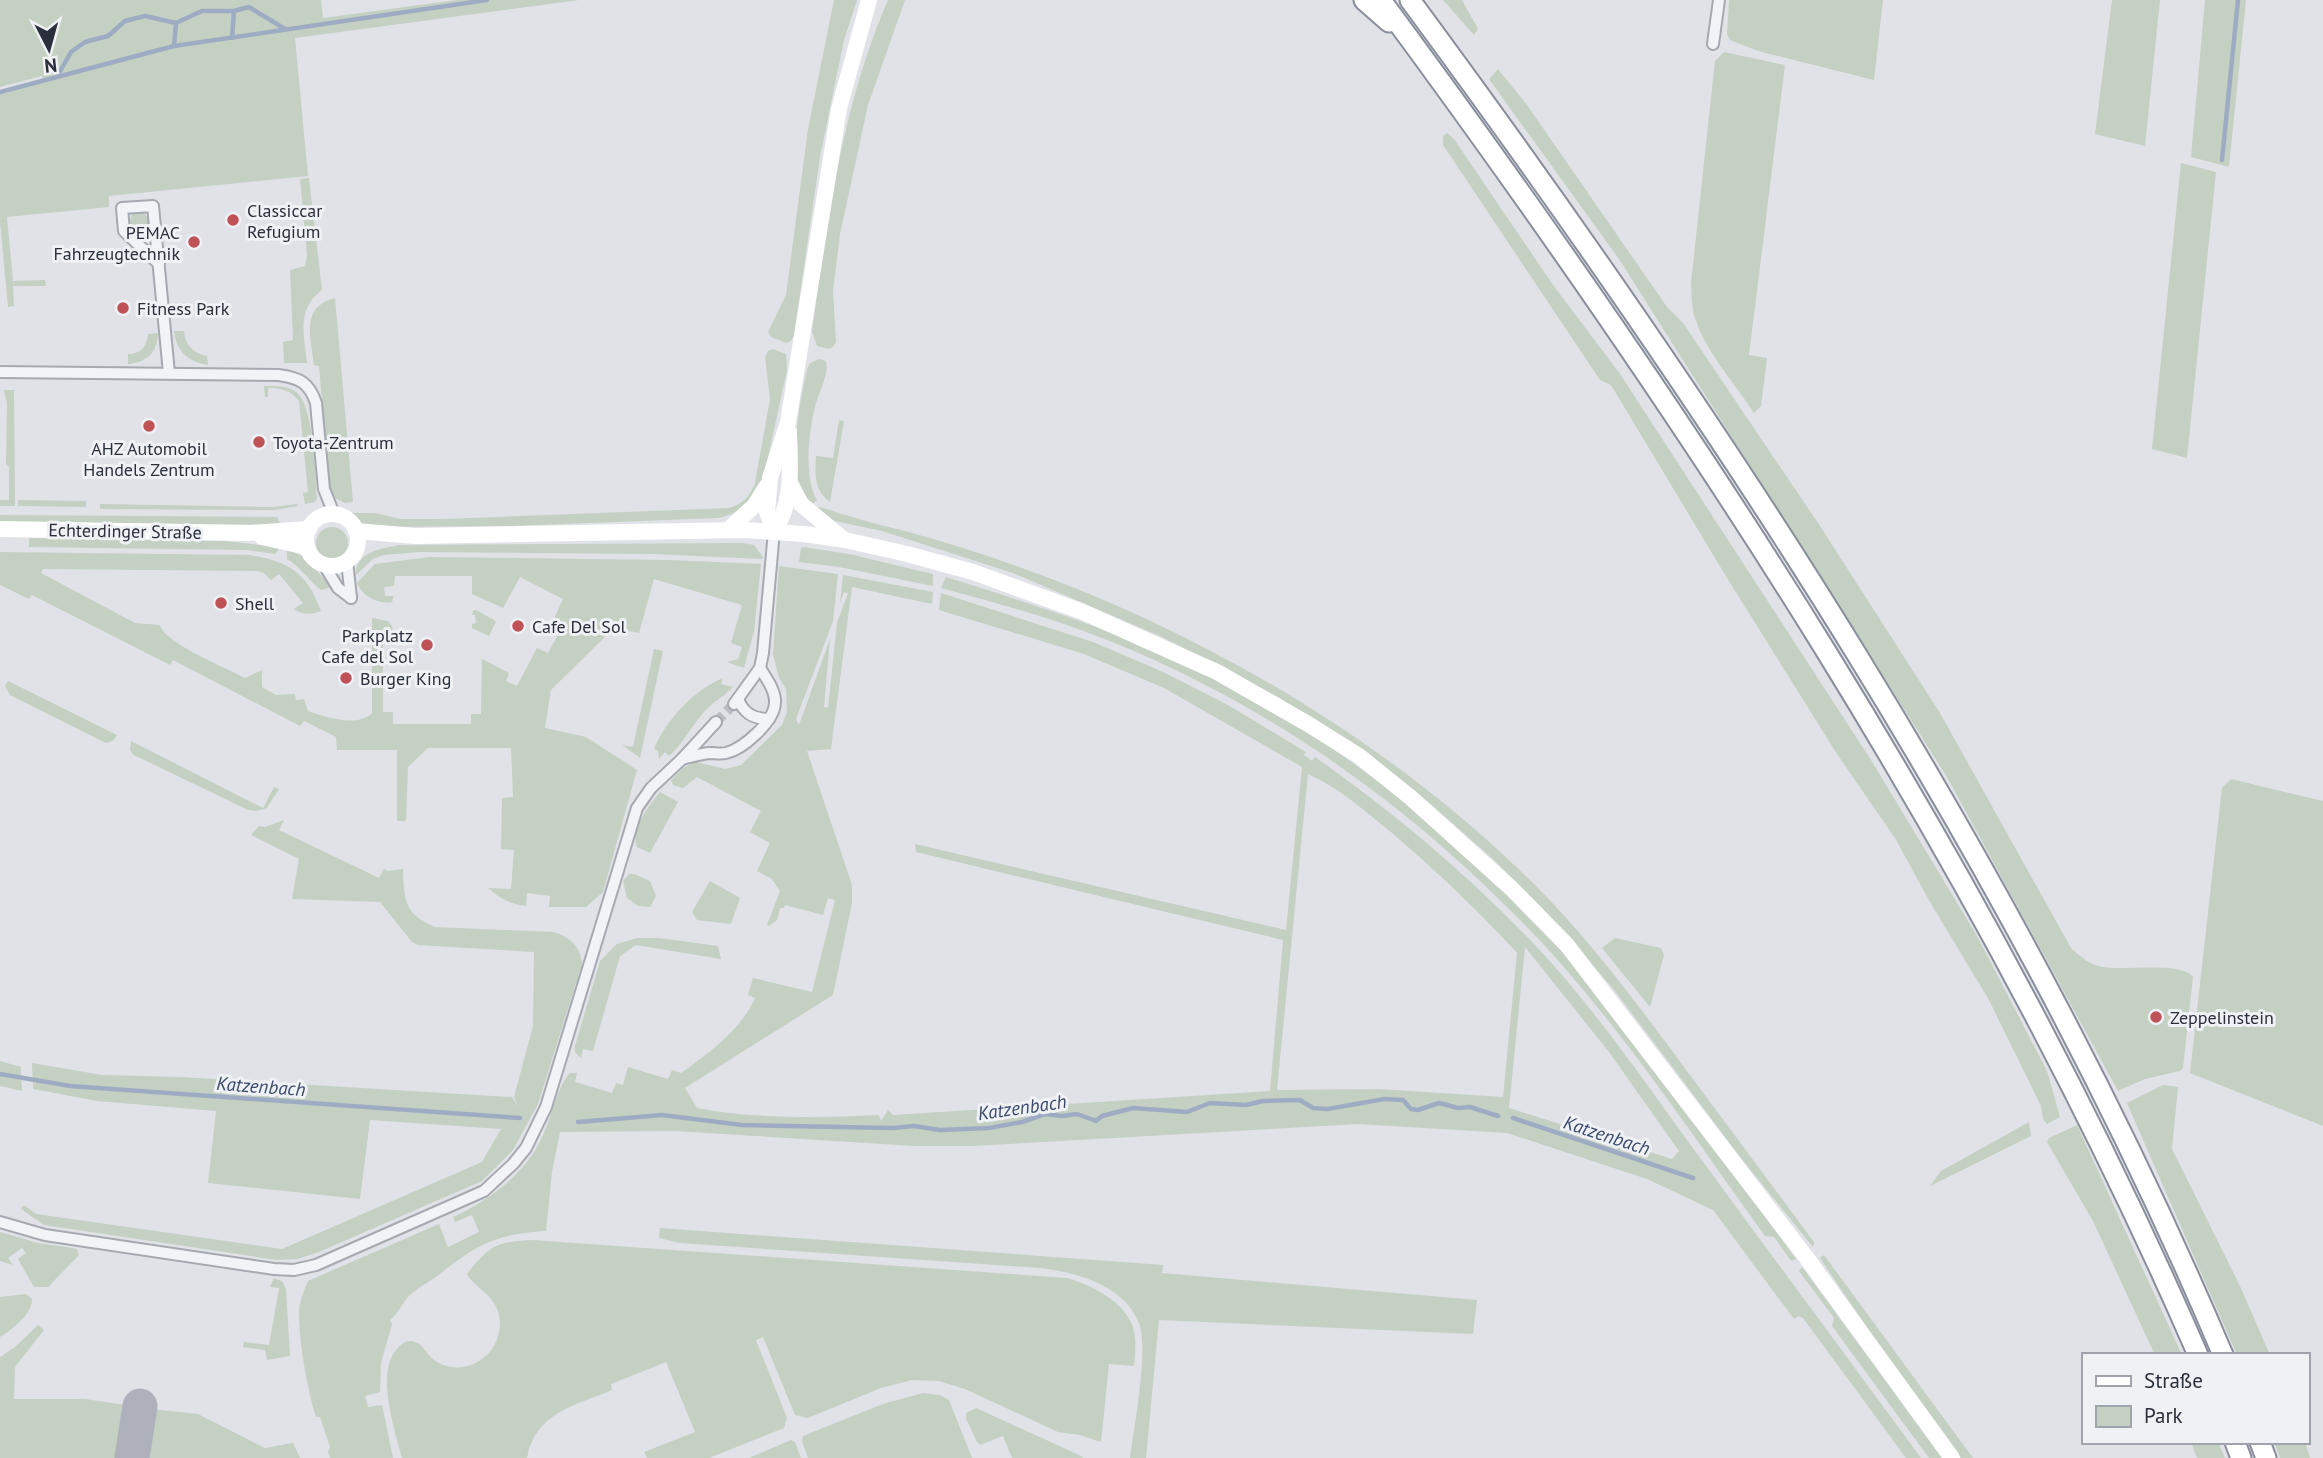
<svg xmlns="http://www.w3.org/2000/svg" width="2323" height="1458" font-family="'PT Sans',sans-serif">
  <style>
    .green { fill: #c4d0c2; fill-rule: evenodd }
    .lines { fill: none; stroke-linecap: round; stroke-linejoin: round }
    .stream { stroke: #9eacc3; stroke-width: 4.5 }
    .taxiway { stroke: #aeb1bb; stroke-width: 35 }
    .street-tunnel { stroke: #bcbec5; stroke-width: 10; stroke-dasharray: 10 5; stroke-linecap: butt }
    .street-casing { stroke: #a6a9b0; stroke-width: 14 }
    .highway-casing { stroke: #898e9c; stroke-width: 23 }
    .street { stroke: #f2f3f6; stroke-width: 10 }
    .secondary { stroke: #fff; stroke-width: 16 }
    .highway { stroke: #fff; stroke-width: 19 }
    .poi-dot { fill: #be5257; stroke: #eff1f5; stroke-width: 2.5 }
    .labels { text-anchor: middle; dominant-baseline: central; stroke-width: 6; stroke-linejoin: round; paint-order: stroke }
    .poi-label { font-size: 18px; fill: #2a2f3c; stroke: #eff1f5; text-anchor: start }
    .street-label { font-size: 18px; fill: #2a2f3c; stroke: #eff1f5 }
    .water-label { font-size: 19px; font-style: italic; fill: #394a6c; stroke: #eff1f5 }
  </style>
  <rect width="100%" height="100%" fill="#e0e2e7"/>
  <g class="green">
    <path d="M 0,0 L 321,0 L 323,18 L 457,0 L 579,0 L 295,38 L 308,176 L 109,196 L 109,207 L 7,217 L 13,281 L 45,280 L 46,286 L 13,286 L 14,306 L 8,307 L 0,222 L 0,93 L 43,81 L 42,76 L 0,87 Z"/>
    <path d="M 834,0 L 857,0 L 844,40 L 820,157 L 794,335 L 791,341 L 786,343 L 771,337 L 768,332 L 786,295 L 808,129 Z"/>
    <path d="M 888,0 L 905,0 L 868,105 L 840,234 L 833,290 L 836,342 L 833,347 L 829,349 L 817,346 L 812,331 C 828,218 842,106 888,0 Z"/>
    <path d="M 1443,0 L 1462,0 L 1478,29 L 1474,35 Z"/>
    <path d="M 1729,0 L 1883,0 L 1874,80 L 1758,51 L 1730,40 L 1727,34 Z"/>
    <path d="M 2112,0 L 2160,0 L 2145,146 L 2095,134 Z"/>
    <path d="M 2205,0 L 2246,0 L 2229,167 L 2191,157 Z"/>
    <path d="M 1724,52 L 1785,65 L 1749,355 L 1767,358 L 1761,406 L 1754,413 C 1736,385 1707,353 1696,321 C 1691,309 1692,296 1691,283 L 1715,61 Z"/>
    <path d="M 1498,69 L 1527,105 L 1667,307 L 1683,323 L 1820,526 L 1940,713 L 2071,948 C 2081,957 2090,965 2103,967 C 2125,971 2181,961 2193,977 L 2183,1068 L 2180,1071 L 2145,1079 L 2118,1091 L 1947,777 L 1619,259 L 1489,79 Z"/>
    <path d="M 1447,133 L 1454,139 L 1553,285 L 1620,374 L 1871,760 L 1977,936 L 2047,1071 L 2060,1117 L 2047,1124 L 2043,1119 L 2041,1106 L 1989,1000 L 1930,902 L 1895,838 L 1837,754 L 1724,573 L 1611,385 L 1600,380 L 1443,145 L 1443,136 Z"/>
    <path d="M 2181,163 L 2216,172 L 2187,458 L 2152,449 Z"/>
    <path d="M 309,178 L 322,290 C 296,309 304,335 307,363 L 284,363 L 283,342 L 293,340 L 290,270 L 305,266 L 307,255 L 300,179 Z"/>
    <path d="M 142,211 L 149,219 L 151,235 L 146,239 L 129,224 L 132,214 Z"/>
    <path d="M 335,298 L 353,502 L 345,503 L 333,497 L 329,485 L 319,366 L 314,365 C 311,337 300,307 335,298 Z"/>
    <path d="M 174,331 L 184,331 C 185,345 193,353 207,356 L 208,365 C 188,362 176,351 174,331 Z"/>
    <path d="M 158,333 C 158,351 147,363 128,364 L 128,354 C 141,354 147,346 148,334 Z"/>
    <path d="M 773,349 L 786,354 L 787,370 L 763,480 C 755,500 739,514 718,518 L 513,526 L 377,527 L 360,523 L 346,513 L 375,513 L 400,519 L 444,519 L 729,508 C 743,504 750,496 755,483 L 770,399 L 765,357 L 768,351 Z"/>
    <path d="M 819,359 L 826,361 C 829,374 820,390 816,403 C 809,427 803,478 817,500 L 810,506 C 806,500 801,494 799,487 C 790,456 800,400 807,369 L 810,363 Z"/>
    <path d="M 264,386 C 275,386 287,385 296,392 C 314,405 315,474 317,498 L 315,502 L 305,504 L 303,493 L 308,492 L 299,401 C 290,390 282,388 268,388 L 268,397 L 265,397 Z"/>
    <path d="M 4,390 L 14,390 L 15,506 L 0,506 L 0,500 L 9,500 L 9,467 L 6,464 L 7,404 Z"/>
    <path d="M 839,420 L 844,421 L 830,502 C 814,490 815,475 816,456 L 833,458 Z"/>
    <path d="M 18,500 L 86,501 L 86,507 L 18,506 Z"/>
    <path d="M 100,504 L 273,507 L 297,504 L 298,506 L 274,510 L 100,509 Z"/>
    <path d="M 819,507 C 829,509 839,514 849,516 C 867,522 886,526 905,531 C 1137,594 1369,718 1539,889 C 1592,943 1639,1006 1684,1067 C 1727,1125 1771,1184 1814,1242 L 1813,1247 L 1741,1158 L 1615,991 L 1558,925 L 1495,861 L 1433,806 L 1380,764 L 1280,698 L 1162,637 L 1013,573 L 882,531 L 835,521 L 815,510 Z"/>
    <path d="M 0,515 L 277,517 L 281,525 L 0,522 Z"/>
    <circle cx="332" cy="543" r="16"/>
    <path d="M 29,538 L 224,541 L 279,547 L 279,549 L 275,554 L 246,550 L 29,547 Z"/>
    <path d="M 743,543 L 754,545 L 763,557 L 762,559 L 653,554 L 419,552 L 384,555 L 373,559 L 355,576 C 357,551 379,549 400,545 Z"/>
    <path d="M 803,547 L 849,554 L 933,574 L 933,586 L 839,567 L 799,562 L 801,548 Z"/>
    <path d="M 287,549 L 304,557 L 332,587 L 321,590 C 309,581 302,568 287,559 Z"/>
    <path d="M 0,552 L 249,555 C 289,561 307,573 321,611 C 311,615 303,615 294,609 L 303,603 L 279,574 L 271,580 L 264,573 L 257,571 L 43,569 L 41,573 L 135,623 L 160,625 C 164,643 227,668 245,678 L 262,670 L 262,687 L 276,695 L 295,694 L 296,700 L 304,699 L 308,711 C 325,717 358,728 372,713 L 372,618 L 388,621 L 392,626 L 393,632 L 383,633 L 383,712 L 393,712 L 393,724 L 471,724 L 471,714 L 481,714 L 482,659 L 509,673 L 506,681 L 517,686 L 537,648 L 548,653 L 560,631 L 551,625 L 563,599 L 520,577 L 503,608 L 472,594 L 472,576 L 395,576 L 394,586 L 384,587 L 385,596 L 394,596 L 392,602 C 379,605 362,596 357,583 L 375,564 L 430,557 L 670,560 L 761,564 L 754,631 L 744,668 L 727,662 L 738,659 L 742,647 L 731,643 L 742,605 L 654,579 L 639,633 L 629,631 L 624,636 L 615,627 L 551,690 L 545,728 L 586,737 L 637,770 L 603,892 L 586,907 L 549,907 L 550,896 L 527,893 L 526,906 C 510,904 500,899 488,888 L 511,889 L 514,850 L 501,849 L 502,798 L 513,797 L 511,748 L 428,748 L 408,767 L 406,821 L 397,821 L 397,750 L 337,750 L 336,737 L 304,721 L 300,726 L 173,660 L 170,665 L 32,595 L 29,599 L 0,585 Z"/>
    <path d="M 779,566 L 838,574 L 833,621 L 796,719 L 799,725 L 830,639 L 824,707 L 828,708 L 837,623 L 848,593 L 844,592 L 840,603 L 843,575 L 933,592 L 932,604 L 852,587 L 831,749 L 807,751 L 852,885 L 852,903 L 833,995 L 685,1088 L 697,1108 C 752,1119 822,1118 879,1115 L 881,1121 L 888,1110 L 893,1115 L 1270,1091 L 1283,940 L 916,852 L 915,844 L 1286,930 L 1302,767 L 1164,688 L 1084,654 L 939,610 L 941,593 L 1093,642 L 1161,671 L 1228,705 L 1306,752 L 1304,755 L 1312,761 L 1315,757 C 1395,813 1468,875 1536,946 C 1595,1009 1644,1081 1695,1151 C 1770,1253 1846,1356 1921,1458 L 1906,1458 L 1803,1318 L 1798,1316 L 1794,1319 L 1713,1210 L 1647,1179 L 1507,1133 L 1358,1124 L 972,1146 L 914,1146 L 675,1131 L 560,1132 L 552,1172 L 546,1231 C 495,1234 476,1245 437,1276 C 428,1283 418,1287 410,1295 C 402,1303 399,1313 390,1320 L 392,1324 L 381,1363 L 380,1392 L 365,1396 L 368,1407 L 382,1405 L 393,1458 L 330,1458 L 328,1452 L 330,1447 L 320,1417 L 316,1417 C 307,1388 299,1342 299,1313 C 299,1301 304,1291 308,1281 L 439,1224 L 448,1247 L 479,1232 L 472,1215 L 455,1222 L 453,1217 C 492,1199 531,1170 546,1128 C 553,1111 558,1086 570,1073 L 577,1073 L 575,1082 L 612,1093 L 616,1083 L 623,1085 L 628,1067 L 668,1079 L 672,1070 L 681,1073 C 709,1053 741,1030 755,998 L 748,995 L 753,978 L 812,992 L 835,900 L 828,898 L 823,915 L 785,905 L 784,908 L 780,908 L 777,920 L 769,926 L 767,925 L 780,891 L 772,879 L 757,871 L 770,843 L 750,832 L 761,811 L 697,777 L 683,788 L 673,785 L 671,780 L 683,768 L 696,762 L 725,769 L 741,765 L 782,725 L 787,712 L 786,689 L 779,678 L 773,654 ZM 1308,774 C 1338,787 1366,812 1392,833 C 1436,871 1478,910 1517,953 L 1503,1097 L 1378,1089 L 1277,1090 ZM 1525,947 L 1609,1052 L 1679,1151 L 1672,1159 L 1509,1108 Z"/>
    <path d="M 946,577 C 1019,600 1093,623 1163,654 C 1306,716 1441,820 1546,934 C 1638,1034 1715,1149 1796,1259 L 1791,1261 L 1774,1237 L 1765,1236 C 1687,1128 1607,1005 1512,912 C 1390,789 1244,690 1081,630 C 1035,613 988,601 941,588 Z"/>
    <path d="M 476,610 L 496,621 L 489,636 L 472,628 L 472,624 L 476,623 L 475,615 L 472,615 L 473,611 Z"/>
    <path d="M 654,649 L 663,651 L 640,758 L 622,745 L 633,747 Z"/>
    <path d="M 723,678 L 721,684 L 733,687 C 725,696 712,702 704,712 C 691,726 684,743 669,756 L 665,752 L 659,759 L 658,751 L 654,749 C 666,720 694,690 723,678 Z"/>
    <path d="M 8,681 L 117,735 L 113,741 L 106,743 L 10,695 L 5,686 Z"/>
    <path d="M 131,741 L 263,808 L 274,787 L 279,789 L 267,808 L 256,811 L 248,810 L 134,755 L 130,750 Z"/>
    <path d="M 2231,779 L 2323,801 L 2323,1126 L 2190,1073 L 2222,788 Z"/>
    <path d="M 660,792 L 678,802 L 650,853 L 637,847 C 630,830 649,805 660,792 Z"/>
    <path d="M 284,820 L 279,830 L 379,878 L 384,869 L 388,871 L 403,869 C 404,900 404,914 435,927 L 554,932 C 571,938 580,946 582,964 L 538,1104 L 513,1150 L 482,1181 L 319,1252 L 297,1259 L 277,1260 L 44,1225 L 21,1209 L 24,1205 L 36,1214 L 282,1249 L 482,1162 L 501,1129 L 370,1120 L 360,1199 L 208,1183 L 216,1111 L 97,1101 L 33,1089 L 32,1063 L 102,1075 L 181,1077 L 512,1097 L 518,1107 L 514,1097 L 533,1026 L 534,952 L 418,945 L 412,942 L 380,902 L 292,899 L 299,859 L 251,835 L 259,826 L 265,827 Z"/>
    <path d="M 629,874 L 634,874 L 650,881 L 656,896 L 650,907 L 638,906 L 627,898 L 623,881 Z"/>
    <path d="M 710,881 L 740,898 L 731,924 L 697,920 L 692,912 Z"/>
    <path d="M 637,938 L 659,938 L 718,946 L 721,959 L 636,945 L 620,956 L 593,1051 L 583,1049 L 581,1058 L 575,1052 L 575,1046 L 600,961 L 617,944 Z"/>
    <path d="M 1615,938 L 1661,948 L 1664,955 L 1650,1007 L 1602,948 Z"/>
    <path d="M 0,1061 L 21,1067 L 22,1091 L 0,1086 Z"/>
    <path d="M 2163,1085 L 2178,1087 L 2172,1149 L 2240,1286 L 2270,1355 L 2237,1355 L 2127,1103 Z"/>
    <path d="M 2029,1122 L 2031,1136 L 1930,1186 L 1941,1171 Z"/>
    <path d="M 2077,1125 L 2182,1355 L 2155,1355 L 2093,1221 L 2047,1142 L 2049,1138 Z"/>
    <path d="M 660,1228 L 1163,1265 L 1162,1273 L 1477,1300 L 1473,1334 L 1159,1320 L 1146,1458 L 1130,1458 C 1134,1428 1149,1348 1139,1323 C 1124,1285 1076,1272 1040,1268 L 680,1243 L 659,1238 Z"/>
    <path d="M 0,1232 L 38,1243 L 73,1248 L 77,1249 L 79,1255 L 48,1287 L 34,1287 L 18,1259 L 26,1253 L 22,1248 L 8,1258 L 13,1265 L 0,1261 Z"/>
    <path d="M 532,1240 L 1067,1278 C 1091,1285 1124,1301 1133,1327 C 1137,1339 1135,1353 1134,1366 L 1109,1364 L 1101,1442 L 1080,1435 L 1058,1432 L 965,1389 L 939,1381 L 912,1380 L 881,1388 L 808,1418 L 795,1415 L 763,1337 L 756,1340 L 787,1418 L 784,1428 L 709,1458 L 647,1458 L 644,1452 L 695,1432 L 666,1362 L 611,1384 L 612,1390 C 574,1406 536,1412 527,1458 L 402,1458 C 395,1431 375,1372 397,1349 C 402,1343 408,1339 415,1342 C 423,1344 427,1355 434,1360 C 457,1377 491,1363 498,1336 C 501,1326 501,1315 495,1305 C 488,1291 474,1287 467,1274 C 490,1246 495,1242 532,1240 Z"/>
    <path d="M 1824,1255 L 1973,1458 L 1961,1458 L 1886,1356 L 1820,1258 Z"/>
    <path d="M 1802,1267 L 1942,1458 L 1929,1458 L 1832,1326 L 1834,1318 L 1799,1271 Z"/>
    <path d="M 274,1278 L 282,1281 L 286,1289 L 290,1356 L 267,1360 L 265,1350 L 243,1347 L 244,1342 L 269,1345 L 279,1288 L 270,1287 Z"/>
    <path d="M 26,1294 L 32,1299 C 32,1315 12,1329 0,1337 L 0,1297 Z"/>
    <path d="M 38,1325 L 44,1330 L 15,1367 L 14,1399 L 85,1399 L 133,1406 L 125,1458 L 0,1458 L 0,1357 L 15,1347 Z"/>
    <path d="M 923,1393 L 940,1395 L 949,1400 L 972,1458 L 808,1458 L 802,1441 L 803,1436 L 883,1404 Z"/>
    <path d="M 976,1408 L 1077,1454 L 1084,1458 L 1012,1458 L 1003,1436 L 980,1445 L 977,1442 L 966,1419 L 966,1413 Z"/>
    <path d="M 151,1409 L 198,1414 L 265,1448 L 293,1443 L 300,1458 L 144,1458 Z"/>
    <path d="M 791,1440 L 795,1442 L 801,1458 L 749,1458 Z"/>
    <path d="M 2191,1442 L 2218,1442 L 2225,1458 L 2197,1458 Z"/>
    <path d="M 2274,1442 L 2305,1442 L 2310,1458 L 2280,1458 Z"/>
  </g>
  <g class="lines">
    <g class="stream">
      <path d="M 232,38 L 234,11"/>
      <path d="M 174,46 L 176,23"/>
      <path d="M 58,75 L 71,52 L 85,42 L 108,36 L 125,21 L 145,16 L 176,23 L 202,11 L 234,11 L 249,7 L 285,29"/>
      <path d="M 0,92 L 174,46 L 487,0"/>
      <path d="M 2222,160 L 2238,0"/>
      <path d="M 0,1074 L 70,1086 L 520,1118"/>
      <path d="M 1513,1118 L 1693,1178"/>
      <path d="M 578,1122 L 662,1115 L 742,1125 L 892,1128 L 914,1126 L 940,1130 L 989,1128 L 1022,1122 L 1045,1114 L 1062,1116 L 1077,1114 L 1096,1121 L 1102,1116 L 1133,1108 L 1187,1112 L 1210,1103 L 1246,1105 L 1263,1101 L 1300,1100 L 1313,1108 L 1328,1109 L 1384,1099 L 1403,1100 L 1411,1109 L 1418,1110 L 1439,1103 L 1458,1108 L 1470,1107 L 1498,1116"/>
    </g>
    <path class="taxiway" d="M 132,1458 L 140,1406"/>
    <path class="street-tunnel" d="M 716,722 L 734,704"/>
    <g class="street-casing">
      <g id="street">
        <path d="M 1713,44 L 1719,0"/>
        <path d="M 159,264 L 124,231 L 122,208 L 153,206 L 169,373"/>
        <path d="M 0,372 L 279,375 C 299,378 309,382 316,403 L 324,489 L 334,514"/>
        <path d="M 347,561 L 351,598"/>
        <path d="M 324,565 L 338,588 L 351,598"/>
        <path d="M 738,699 C 744,714 754,719 769,719"/>
        <path d="M 734,704 L 760,668 L 763,653 L 774,531"/>
        <path d="M 682,759 C 691,757 700,754 709,753 C 715,753 721,754 726,753 C 743,749 774,722 775,703 C 776,691 766,678 760,668"/>
        <path d="M 0,1222 L 45,1235 L 274,1269 L 294,1270 L 316,1265 L 484,1191 L 513,1164 L 526,1148 L 546,1107 L 637,808 L 651,788 L 682,759 L 716,722"/>
      </g>
    </g>
    <g class="highway-casing">
      <g id="highway">
        <path d="M 1364,0 L 1389,22"/>
        <path d="M 1381,0 C 1695,425 1987,869 2198,1355"/>
        <path d="M 1410,0 C 1721,421 2019,872 2223,1355"/>
        <path d="M 2235,1442 L 2241,1458"/>
        <path d="M 2260,1442 L 2266,1458"/>
      </g>
    </g>
    <use href="#street" class="street"/>
    <g class="secondary">
      <path d="M 790,483 L 801,504 L 843,539"/>
      <circle cx="332" cy="540" r="26"/>
      <path d="M 0,529 L 250,533 L 309,529"/>
      <path d="M 728,530 L 755,505 L 766,487"/>
      <path d="M 356,531 L 415,536 L 744,530 L 804,534 L 845,540 L 907,554 L 973,572 L 1083,612 L 1217,672 L 1308,724 L 1359,756 L 1410,797 L 1511,888 L 1567,945 L 1806,1257 L 1952,1458"/>
      <path d="M 774,531 L 767,512 L 770,478 L 788,422 L 839,109 L 869,0"/>
      <path d="M 774,531 C 794,502 790,466 789,432"/>
      <path d="M 262,537 L 307,547"/>
    </g>
    <use href="#highway" class="highway"/>
  </g>
  <g class="poi-dot">
    <circle cx="233" cy="220" r="7"/>
    <circle cx="194" cy="242" r="7"/>
    <circle cx="123" cy="308" r="7"/>
    <circle cx="149" cy="426" r="7"/>
    <circle cx="259" cy="442" r="7"/>
    <circle cx="221" cy="603" r="7"/>
    <circle cx="518" cy="626" r="7"/>
    <circle cx="427" cy="645" r="7"/>
    <circle cx="346" cy="678" r="7"/>
    <circle cx="2156" cy="1017" r="7"/>
  </g>
  <g class="labels">
    <g class="poi-label">
      <text x="247" y="210">Classiccar<tspan x="247" dy="21">Refugium</tspan></text>
      <text x="180" y="232" text-anchor="end">PEMAC<tspan x="180" dy="21">Fahrzeugtechnik</tspan></text>
      <text x="137" y="308">Fitness Park</text>
      <text x="273" y="442">Toyota-Zentrum</text>
      <text x="149" y="448" text-anchor="middle">AHZ Automobil<tspan x="149" dy="21">Handels Zentrum</tspan></text>
      <text x="235" y="603">Shell</text>
      <text x="532" y="626">Cafe Del Sol</text>
      <text x="413" y="635" text-anchor="end">Parkplatz<tspan x="413" dy="21">Cafe del Sol</tspan></text>
      <text x="360" y="678">Burger King</text>
      <text x="2170" y="1017">Zeppelinstein</text>
    </g>
    <g class="street-label">
      <text transform="translate(125 531) rotate(1)">Echterdinger Straße</text>
    </g>
    <g class="water-label">
      <text transform="translate(261 1086) rotate(4)">Katzenbach</text>
      <text transform="translate(1022 1107) rotate(-8)">Katzenbach</text>
      <text transform="translate(1607 1135) rotate(18)">Katzenbach</text>
    </g>
  </g>
  <rect x="2082" y="1353" width="228" height="91" fill="#eff1f5" stroke="#a0a3ab" stroke-width="2"/>
  <rect x="2096" y="1376" width="35" height="10" fill="#ffffff" stroke="#a0a3ab" stroke-width="2"/>
  <text x="2144" y="1388" font-size="21" fill="#2a2f3c">Straße</text>
  <rect x="2096" y="1406" width="35" height="21" fill="#c4d0c2" stroke="#a0a3ab" stroke-width="2"/>
  <text x="2144" y="1423" font-size="21" fill="#2a2f3c">Park</text>
  <g transform="translate(49 49) rotate(174)" stroke="#eff1f5" stroke-width="5" paint-order="stroke">
  <path d="M0-5L12 26L0 18L-12 26Z" fill="#2a2f3c"/>
  <text y="-10" font-size="19" font-weight="bold" text-anchor="middle" fill="#2a2f3c">N</text>
  </g>
</svg>
